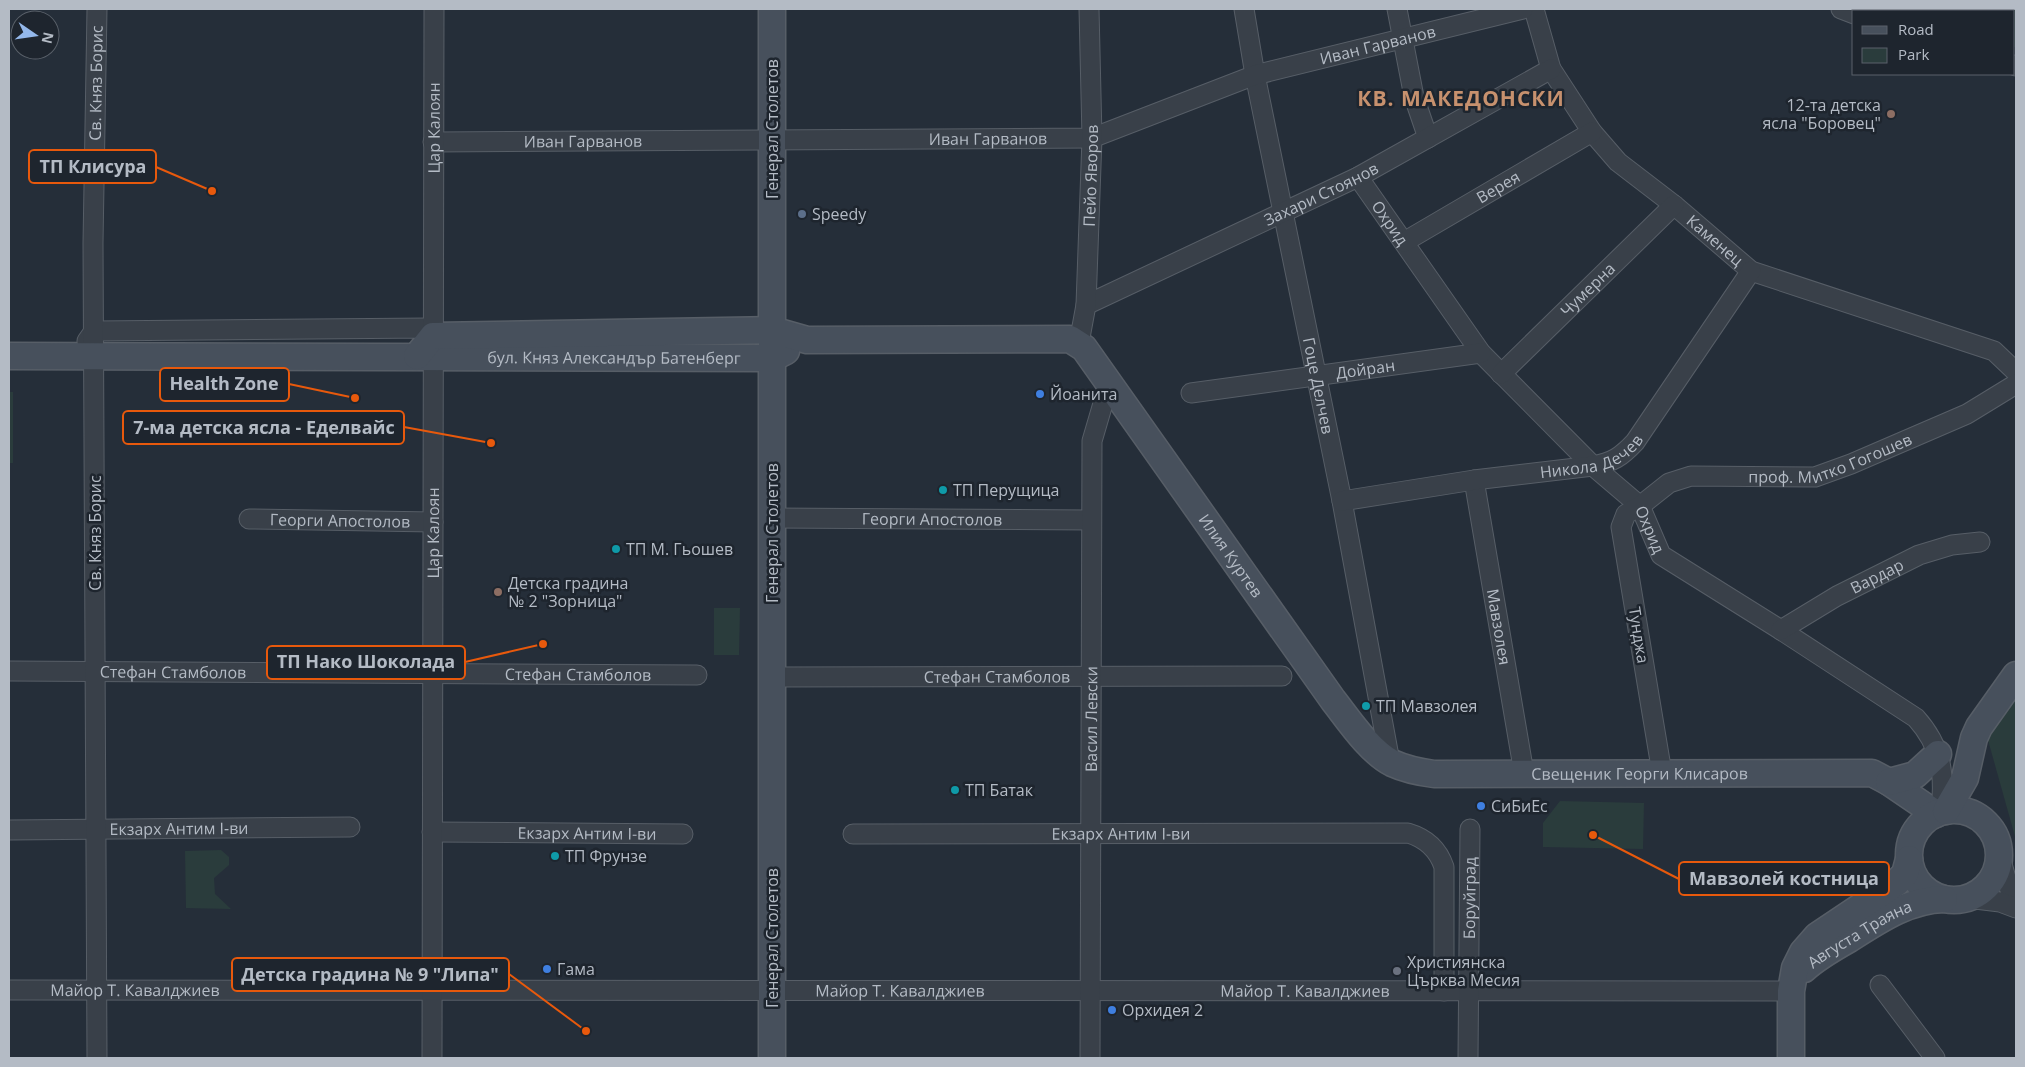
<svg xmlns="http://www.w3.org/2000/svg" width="2025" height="1067" font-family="'Open Sans',sans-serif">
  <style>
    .green { fill: #2a3c3c }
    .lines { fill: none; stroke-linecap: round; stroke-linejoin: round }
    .street-casing { stroke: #575e67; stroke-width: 21 }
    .secondary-casing { stroke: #575e67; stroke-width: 29 }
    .street { stroke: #394049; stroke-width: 19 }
    .secondary { stroke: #47505c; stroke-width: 26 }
    .education-dot { fill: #8d6e63; stroke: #1e252e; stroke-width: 2 }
    .service-dot { fill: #5c6f8a; stroke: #1e252e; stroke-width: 2 }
    .shop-dot { fill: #3f7fe0; stroke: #1e252e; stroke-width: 2 }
    .culture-dot { fill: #0f9aa8; stroke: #1e252e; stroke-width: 2 }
    .worship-dot { fill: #6b7280; stroke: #1e252e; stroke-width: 2 }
    .labels { text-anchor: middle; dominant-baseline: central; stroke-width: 5; stroke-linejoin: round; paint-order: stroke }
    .street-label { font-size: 16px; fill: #b4bbc5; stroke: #1e252e }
    .poi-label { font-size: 16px; fill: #b4bbc5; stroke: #1e252e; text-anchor: start }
    .district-label { font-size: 21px; font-weight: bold; letter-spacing: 1px; fill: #c7916e; stroke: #1e252e }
    .leader { fill: none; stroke: #e8590c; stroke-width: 2 }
    .callout-dot { fill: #e8590c; stroke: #1e252e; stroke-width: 2 }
    .callout { fill: #1e252e; stroke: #e8590c; stroke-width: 2 }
    .callout-label { font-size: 18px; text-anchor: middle; font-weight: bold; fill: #b4bbc5 }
  </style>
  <rect width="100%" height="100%" fill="#252e39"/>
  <g class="green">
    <path d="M 1854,9 L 2016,9 L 2016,47 L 2014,47 L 2014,11 L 1859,11 Z"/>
    <rect x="9" y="392" width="4" height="71"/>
    <path d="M 714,608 L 740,608 L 739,655 L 714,655 Z"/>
    <path d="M 2016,696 L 2016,840 L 1986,733 Z"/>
    <path d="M 1560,801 L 1644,803 L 1643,849 L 1543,847 L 1543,823 Z"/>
    <path d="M 221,850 L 229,857 L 229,865 L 214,878 L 215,894 L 231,909 L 186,908 L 185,851 Z"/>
  </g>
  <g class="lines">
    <g class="street-casing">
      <g id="street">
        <path id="s1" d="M 1244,9 L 1255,75 L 1342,501 L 1390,762"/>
        <path d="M 1397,9 L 1414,97 L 1428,138"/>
        <path id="s2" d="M 1534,9 L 1551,69 L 1592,132 L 1618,162 L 1674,205 L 1751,271 L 1994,351 L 2016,372"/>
        <path d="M 1841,9 L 1854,14"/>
        <path d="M 2014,65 L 2016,66"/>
        <path id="s3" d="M 433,142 L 1092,138 L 1255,75 L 1523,9"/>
        <path id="s4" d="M 1358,177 L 1481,353 L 1593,466 L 1640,506 L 1661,555 L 1781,630 L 1916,718 C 1942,747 1945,774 1941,812"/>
        <path id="s5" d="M 1404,242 L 1592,132"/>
        <path id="s6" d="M 1086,305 L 1358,177 L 1551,69"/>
        <path d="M 87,341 L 94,331 L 428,328 L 433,336"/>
        <path id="s7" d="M 1079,343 L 1086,305 L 1092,138 L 1089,9"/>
        <path id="s8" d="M 1501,374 L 1674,205"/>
        <path id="s9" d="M 1191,393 L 1481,353"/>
        <path id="s10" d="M 1474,480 L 1524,773"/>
        <path id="s11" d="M 1342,501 L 1474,480 L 1593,466 C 1613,462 1621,457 1635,442 L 1751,271"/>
        <path id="s12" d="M 772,518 L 1091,520"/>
        <path id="s13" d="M 249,519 L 433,522"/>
        <path id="s14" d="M 1781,630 L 1837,596 L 1919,555 L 1952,545 L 1980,542"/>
        <path id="s15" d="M 9,671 L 697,675"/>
        <path id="s16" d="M 772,677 L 1282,676"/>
        <path id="s17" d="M 1662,773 L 1621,527 L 1626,514 L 1640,506 L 1669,483 L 1691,476 L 1815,477 L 1851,464 L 1967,414 L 2016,384"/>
        <path id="s18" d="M 9,830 L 350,827"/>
        <path id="s19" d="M 432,832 L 683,834"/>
        <path id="s20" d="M 853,834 L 1408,833 C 1425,838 1438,849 1444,867 L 1444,991"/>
        <path d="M 1999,854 L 2008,885 L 2016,903"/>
        <path d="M 1967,898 L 2000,902 L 2016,908"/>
        <path d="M 1880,985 L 1935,1058"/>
        <path id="s21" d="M 9,990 L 1791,991"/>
        <path id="s22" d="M 97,1058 L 93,243 L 97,9"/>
        <path id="s23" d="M 432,1058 L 434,9"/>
        <path id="s24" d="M 1090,1058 L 1092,441 L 1109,383"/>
        <path id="s25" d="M 1468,1058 L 1470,829"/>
      </g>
    </g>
    <g class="secondary-casing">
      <g id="secondary">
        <path id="s26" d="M 9,356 L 772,358 L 786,351"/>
        <path id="s27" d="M 417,356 L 433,336 L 772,330 L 807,340 L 1070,339 L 1084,348 L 1333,700 C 1348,719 1369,751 1392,763 C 1405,769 1419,772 1434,774 L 1872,773 L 1889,782 L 1936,814"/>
        <path d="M 1889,782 L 1915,775 L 1938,754"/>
        <circle cx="1954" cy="855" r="45"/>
        <path d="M 1946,811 L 1965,778 L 1974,738 L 1979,727 L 2016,675"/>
        <path id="s28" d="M 1804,969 C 1817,957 1833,948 1849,939 C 1879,920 1908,900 1944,899"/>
        <path d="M 772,1058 L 772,9"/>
        <path d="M 1791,1058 L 1791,991 L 1795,968 L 1803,952 L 1817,936 L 1896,883 L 1905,874 L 1909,859"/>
      </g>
    </g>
    <use href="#street" class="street"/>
    <use href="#secondary" class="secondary"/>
  </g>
  <g class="education-dot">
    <circle cx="1891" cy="114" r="5"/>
    <circle cx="498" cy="592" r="5"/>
  </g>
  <circle class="service-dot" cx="802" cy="214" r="5"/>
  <g class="shop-dot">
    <circle cx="1040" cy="394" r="5"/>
    <circle cx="1481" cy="806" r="5"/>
    <circle cx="547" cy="969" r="5"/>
    <circle cx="1112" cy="1010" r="5"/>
  </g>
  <g class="culture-dot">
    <circle cx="943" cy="490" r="5"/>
    <circle cx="616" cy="549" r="5"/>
    <circle cx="1366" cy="706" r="5"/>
    <circle cx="955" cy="790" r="5"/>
    <circle cx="555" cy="856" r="5"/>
  </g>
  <circle class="worship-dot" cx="1397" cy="971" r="5"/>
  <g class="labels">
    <g class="street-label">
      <text stroke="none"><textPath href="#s3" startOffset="960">Иван Гарванов</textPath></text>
      <text stroke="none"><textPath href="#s22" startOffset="975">Св. Княз Борис</textPath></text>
      <text stroke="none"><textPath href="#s23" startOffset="930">Цар Калоян</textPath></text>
      <text transform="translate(772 129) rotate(-90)">Генерал Столетов</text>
      <text stroke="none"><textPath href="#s3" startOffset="555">Иван Гарванов</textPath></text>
      <text stroke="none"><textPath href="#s3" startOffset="150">Иван Гарванов</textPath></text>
      <text stroke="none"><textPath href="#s7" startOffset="168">Пейо Яворов</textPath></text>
      <text stroke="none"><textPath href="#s5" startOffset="109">Верея</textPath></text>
      <text stroke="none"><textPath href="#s6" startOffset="260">Захари Стоянов</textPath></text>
      <text stroke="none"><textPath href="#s4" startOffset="56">Охрид</textPath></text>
      <text stroke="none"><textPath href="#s2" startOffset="302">Каменец</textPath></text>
      <text stroke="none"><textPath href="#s8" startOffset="121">Чумерна</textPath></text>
      <text stroke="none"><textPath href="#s26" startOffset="605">бул. Княз Александър Батенберг</textPath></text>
      <text stroke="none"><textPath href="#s9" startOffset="176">Дойран</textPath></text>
      <text stroke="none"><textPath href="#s1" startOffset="384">Гоце Делчев</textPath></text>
      <text stroke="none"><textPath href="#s11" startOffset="255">Никола Дечев</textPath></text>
      <text stroke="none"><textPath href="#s17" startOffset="482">проф. Митко Гогошев</textPath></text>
      <text stroke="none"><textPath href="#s12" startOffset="160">Георги Апостолов</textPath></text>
      <text stroke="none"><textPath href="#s13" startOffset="91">Георги Апостолов</textPath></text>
      <text stroke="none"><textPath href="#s4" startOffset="461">Охрид</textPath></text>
      <text transform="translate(95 533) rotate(-90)">Св. Княз Борис</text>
      <text transform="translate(772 533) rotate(-90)">Генерал Столетов</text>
      <text stroke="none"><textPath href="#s23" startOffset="525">Цар Калоян</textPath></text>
      <text stroke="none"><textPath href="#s27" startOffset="935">Илия Куртев</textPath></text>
      <text stroke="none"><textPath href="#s14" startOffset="110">Вардар</textPath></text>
      <text stroke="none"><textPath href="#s10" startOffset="149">Мавзолея</textPath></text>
      <text transform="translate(1639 635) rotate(81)">Тунджа</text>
      <text stroke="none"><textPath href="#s15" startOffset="164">Стефан Стамболов</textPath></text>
      <text stroke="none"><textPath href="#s15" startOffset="569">Стефан Стамболов</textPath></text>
      <text stroke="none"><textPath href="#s16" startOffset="225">Стефан Стамболов</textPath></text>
      <text stroke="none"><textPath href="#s24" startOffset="339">Васил Левски</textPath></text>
      <text stroke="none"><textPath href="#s27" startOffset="1448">Свещеник Георги Клисаров</textPath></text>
      <text stroke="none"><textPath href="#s18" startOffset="170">Екзарх Антим I-ви</textPath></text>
      <text stroke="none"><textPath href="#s20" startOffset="268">Екзарх Антим I-ви</textPath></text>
      <text stroke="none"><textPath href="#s19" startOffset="155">Екзарх Антим I-ви</textPath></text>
      <text stroke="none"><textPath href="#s25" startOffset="160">Боруйград</textPath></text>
      <text stroke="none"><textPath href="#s28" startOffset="66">Августа Траяна</textPath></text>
      <text transform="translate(772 938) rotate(-90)">Генерал Столетов</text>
      <text stroke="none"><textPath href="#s21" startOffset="126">Майор Т. Кавалджиев</textPath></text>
      <text stroke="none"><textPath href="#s21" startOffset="891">Майор Т. Кавалджиев</textPath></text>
      <text stroke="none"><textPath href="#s21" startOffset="1296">Майор Т. Кавалджиев</textPath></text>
    </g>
    <g class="poi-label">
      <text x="1881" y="105" text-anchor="end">12-та детска<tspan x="1881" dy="18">ясла "Боровец"</tspan></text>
      <text x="812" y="214">Speedy</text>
      <text x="1050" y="394">Йоанита</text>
      <text x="953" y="490">ТП Перущица</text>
      <text x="626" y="549">ТП М. Гьошев</text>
      <text x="508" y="583">Детска градина<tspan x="508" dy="18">№ 2 "Зорница"</tspan></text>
      <text x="1376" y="706">ТП Мавзолея</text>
      <text x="965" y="790">ТП Батак</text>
      <text x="1491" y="806">СиБиЕс</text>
      <text x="565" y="856">ТП Фрунзе</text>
      <text x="1407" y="962">Християнска<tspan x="1407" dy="18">Църква Месия</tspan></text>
      <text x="557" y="969">Гама</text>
      <text x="1122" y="1010">Орхидея 2</text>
    </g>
    <g class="district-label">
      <text x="1461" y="98">КВ. МАКЕДОНСКИ</text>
    </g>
  </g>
  <path class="leader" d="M212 191L156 167M355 398L289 384M491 443L404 427M543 644L465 662M1593 835L1679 879M586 1031L509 974"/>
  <g class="callout-dot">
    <circle cx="212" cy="191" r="5"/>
    <circle cx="355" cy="398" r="5"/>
    <circle cx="491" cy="443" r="5"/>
    <circle cx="543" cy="644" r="5"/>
    <circle cx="1593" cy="835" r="5"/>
    <circle cx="586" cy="1031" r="5"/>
  </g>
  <g class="callout">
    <rect x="29" y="150" width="127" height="33" rx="5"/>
    <rect x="160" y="368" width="129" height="33" rx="5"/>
    <rect x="123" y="411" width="281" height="33" rx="5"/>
    <rect x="267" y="646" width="198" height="33" rx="5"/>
    <rect x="1679" y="862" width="210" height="33" rx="5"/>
    <rect x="232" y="958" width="277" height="33" rx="5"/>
  </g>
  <g class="callout-label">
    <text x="93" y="173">ТП Клисура</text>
    <text x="224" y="390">Health Zone</text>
    <text x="264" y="434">7-ма детска ясла - Еделвайс</text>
    <text x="366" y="668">ТП Нако Шоколада</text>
    <text x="1784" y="885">Мавзолей костница</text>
    <text x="370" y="981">Детска градина № 9 "Липа"</text>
  </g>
  <rect width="2025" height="1067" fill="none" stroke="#b4bbc5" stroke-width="20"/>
  <rect x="1852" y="10" width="162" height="65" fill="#1e252e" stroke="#5a616a"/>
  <rect x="1862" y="26" width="25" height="8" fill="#47505c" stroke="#5a616a"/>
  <text x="1898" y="35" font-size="15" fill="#b4bbc5">Road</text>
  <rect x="1862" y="48" width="25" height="15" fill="#2a3c3c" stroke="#5a616a"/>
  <text x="1898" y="60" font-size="15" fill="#b4bbc5">Park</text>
  <g transform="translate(35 35) rotate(103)"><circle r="24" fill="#1e252e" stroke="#5a616a"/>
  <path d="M0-4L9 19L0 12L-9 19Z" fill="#94b8eb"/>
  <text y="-8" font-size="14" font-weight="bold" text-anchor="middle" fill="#b4bbc5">N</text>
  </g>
</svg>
